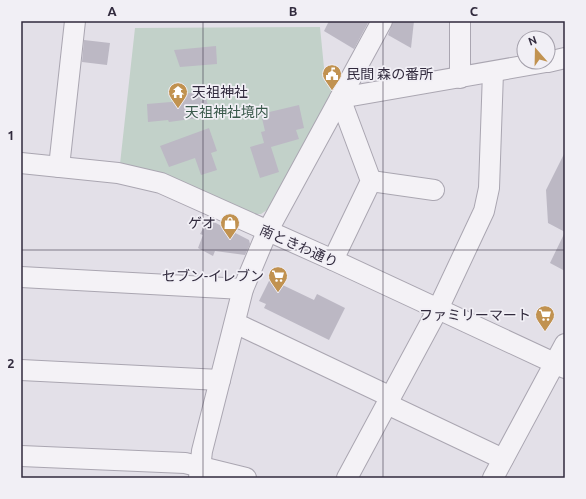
<svg xmlns="http://www.w3.org/2000/svg" width="586" height="499" font-family="Ubuntu,'Noto Sans JP',sans-serif">
  <style>
    .green { fill: #c2d1c9 }
    .building { fill: #bcb8c4 }
    .lines { fill: none; stroke-linecap: round; stroke-linejoin: round }
    .minor-casing { stroke: #aaa6b1; stroke-width: 22 }
    .minor { stroke: #f4f2f6; stroke-width: 20 }
    .grid { fill: none; stroke: #312a3d; stroke-width: 1; stroke-opacity: 0.55 }
    .labels { text-anchor: middle; dominant-baseline: central; stroke-width: 3.5; stroke-linejoin: round; paint-order: stroke }
    .poi-label { font-size: 14px; fill: #312a3d; stroke: #f1eff5; text-anchor: end }
    .park-label { font-size: 14px; fill: #39584a; stroke: #f1eff5 }
    .street-label { font-size: 14px; fill: #312a3d; stroke: #f1eff5 }
    .neatline { fill: none; stroke: #312a3d; stroke-width: 1.5 }
    .grid-label { font-size: 13px; text-anchor: middle; font-weight: bold; fill: #312a3d }
  </style>
  <rect width="100%" height="100%" fill="#e3e0e8"/>
  <path class="green" d="M 320,27 L 325,78 L 339,85 L 270,208 L 261,214 L 253,214 L 120,164 L 135,28 Z"/>
  <g class="building">
    <path d="M 329,21 L 369,21 L 354,49 L 324,31 Z"/>
    <path d="M 393,21 L 414,21 L 411,48 L 388,35 Z"/>
    <path d="M 84,40 L 110,43 L 107,65 L 82,62 Z"/>
    <path d="M 216,46 L 217,64 L 180,67 L 174,50 Z"/>
    <path d="M 199,92 L 201,101 L 206,98 L 210,113 L 204,114 L 205,117 L 169,122 L 168,120 L 148,122 L 147,104 L 183,101 L 182,94 Z"/>
    <path d="M 299,105 L 304,128 L 296,130 L 299,139 L 271,147 L 279,172 L 260,178 L 250,147 L 264,143 L 261,132 L 265,131 L 261,114 Z"/>
    <path d="M 209,128 L 217,151 L 211,153 L 217,170 L 201,175 L 195,158 L 169,167 L 160,146 Z"/>
    <path d="M 565,152 L 565,271 L 550,263 L 565,232 L 548,223 L 546,190 Z"/>
    <path d="M 208,219 L 249,240 L 250,244 L 245,255 L 215,251 L 213,256 L 198,248 L 203,235 L 200,234 Z"/>
    <path d="M 270,279 L 314,300 L 317,294 L 345,308 L 329,340 L 264,308 L 266,304 L 259,301 Z"/>
  </g>
  <g class="lines">
    <g class="minor-casing">
      <g id="minor">
        <path d="M 460,21 L 460,78"/>
        <path d="M 548,62 L 565,58"/>
        <path d="M 21,163 L 118,173 L 161,183 L 333,260 L 565,368"/>
        <path d="M 59,167 L 75,21"/>
        <path d="M 371,181 L 434,190"/>
        <path d="M 333,260 L 371,181 L 340,98 L 546,62"/>
        <path d="M 21,277 L 243,289"/>
        <path d="M 235,323 L 391,397"/>
        <path d="M 21,370 L 220,380"/>
        <path d="M 387,404 L 503,459"/>
        <path d="M 21,456 L 185,463 L 246,478"/>
        <path d="M 199,478 L 202,451 L 243,289 L 267,232 L 382,21"/>
        <path d="M 347,478 L 438,309 L 484,211 L 489,188 L 493,72"/>
        <path d="M 493,478 L 565,344"/>
      </g>
    </g>
    <use href="#minor" class="minor"/>
  </g>
  <path class="grid" d="M 203,21 L 203,478M 383,21 L 383,478M 21,250 L 565,250"/>
  <defs>
    <g id="civic-pin" transform="scale(1)"><path d="M0 17L-7.5 6A9.5 9.5 0 1 1 7.5 6Z" fill="#c19250" stroke="#f1eff5"/><path d="M-.6-6.5H3V-4.5H.6V-3L4-1V1h2V6H-6V1h2V-1L-.6-3ZM-1.2 2.5V6h2.4V2.5Z" fill="#fff"/></g>
    <g id="temple-pin" transform="scale(1)"><path d="M0 17L-7.5 6A9.5 9.5 0 1 1 7.5 6Z" fill="#c19250" stroke="#f1eff5"/><path d="M0-6L5-2H3V0L6.5 2.5H4V6H1.5V3h-3V6H-4V2.5H-6.5L-3 0V-2H-5Z" fill="#fff"/></g>
    <g id="shop-pin" transform="scale(1)"><path d="M0 17L-7.5 6A9.5 9.5 0 1 1 7.5 6Z" fill="#c19250" stroke="#f1eff5"/><path d="M-5-2.5h2.3a2.7 3.5 0 0 1 5.4 0H5L5.5 6h-11ZM-1.5-2.5h3a1.5 2.3 0 0 0-3 0Z" fill="#fff"/></g>
    <g id="supermarket-pin" transform="scale(1)"><path d="M0 17L-7.5 6A9.5 9.5 0 1 1 7.5 6Z" fill="#c19250" stroke="#f1eff5"/><path d="M-6-5.5h2.5l.6 2H6L4.5 2H-2.5L-4.4-4H-6ZM-1.5 3.2a1.3 1.3 0 1 0 .1 0ZM3 3.2a1.3 1.3 0 1 0 .1 0Z" fill="#fff"/></g>
  </defs>
  <g fill-rule="evenodd">
    <use href="#civic-pin" x="332" y="74"/>
    <use href="#temple-pin" x="178" y="92"/>
    <use href="#shop-pin" x="230" y="223"/>
    <use href="#supermarket-pin" x="278" y="276"/>
    <use href="#supermarket-pin" x="545" y="315"/>
  </g>
  <g class="labels">
    <g class="poi-label">
      <text x="346" y="74" text-anchor="start">民間 森の番所</text>
      <text x="192" y="92" text-anchor="start">天祖神社</text>
      <text x="216" y="223">ゲオ</text>
      <text x="264" y="276">セブン-イレブン</text>
      <text x="531" y="315">ファミリーマート</text>
    </g>
    <g class="park-label">
      <text x="227" y="112">天祖神社境内</text>
    </g>
    <g class="street-label">
      <text transform="translate(299 246) rotate(24)">南ときわ通り</text>
    </g>
  </g>
  <rect width="586" height="499" fill="none" stroke="#f1eff5" stroke-width="44"/>
  <g transform="translate(536 50) rotate(340)"><circle r="19" fill="#f1eff5" stroke="#a4a0ab"/>
  <path d="M0-3L7 15L0 10L-7 15Z" fill="#c19250"/>
  <text y="-6" font-size="11" font-weight="bold" text-anchor="middle" fill="#312a3d">N</text>
  </g>
  <rect x="22" y="22" width="542" height="455" class="neatline"/>
  <g class="grid-label">
    <text x="112" y="16">A</text>
    <text x="293" y="16">B</text>
    <text x="474" y="16">C</text>
    <text x="11" y="140">1</text>
    <text x="11" y="368">2</text>
  </g>
</svg>
